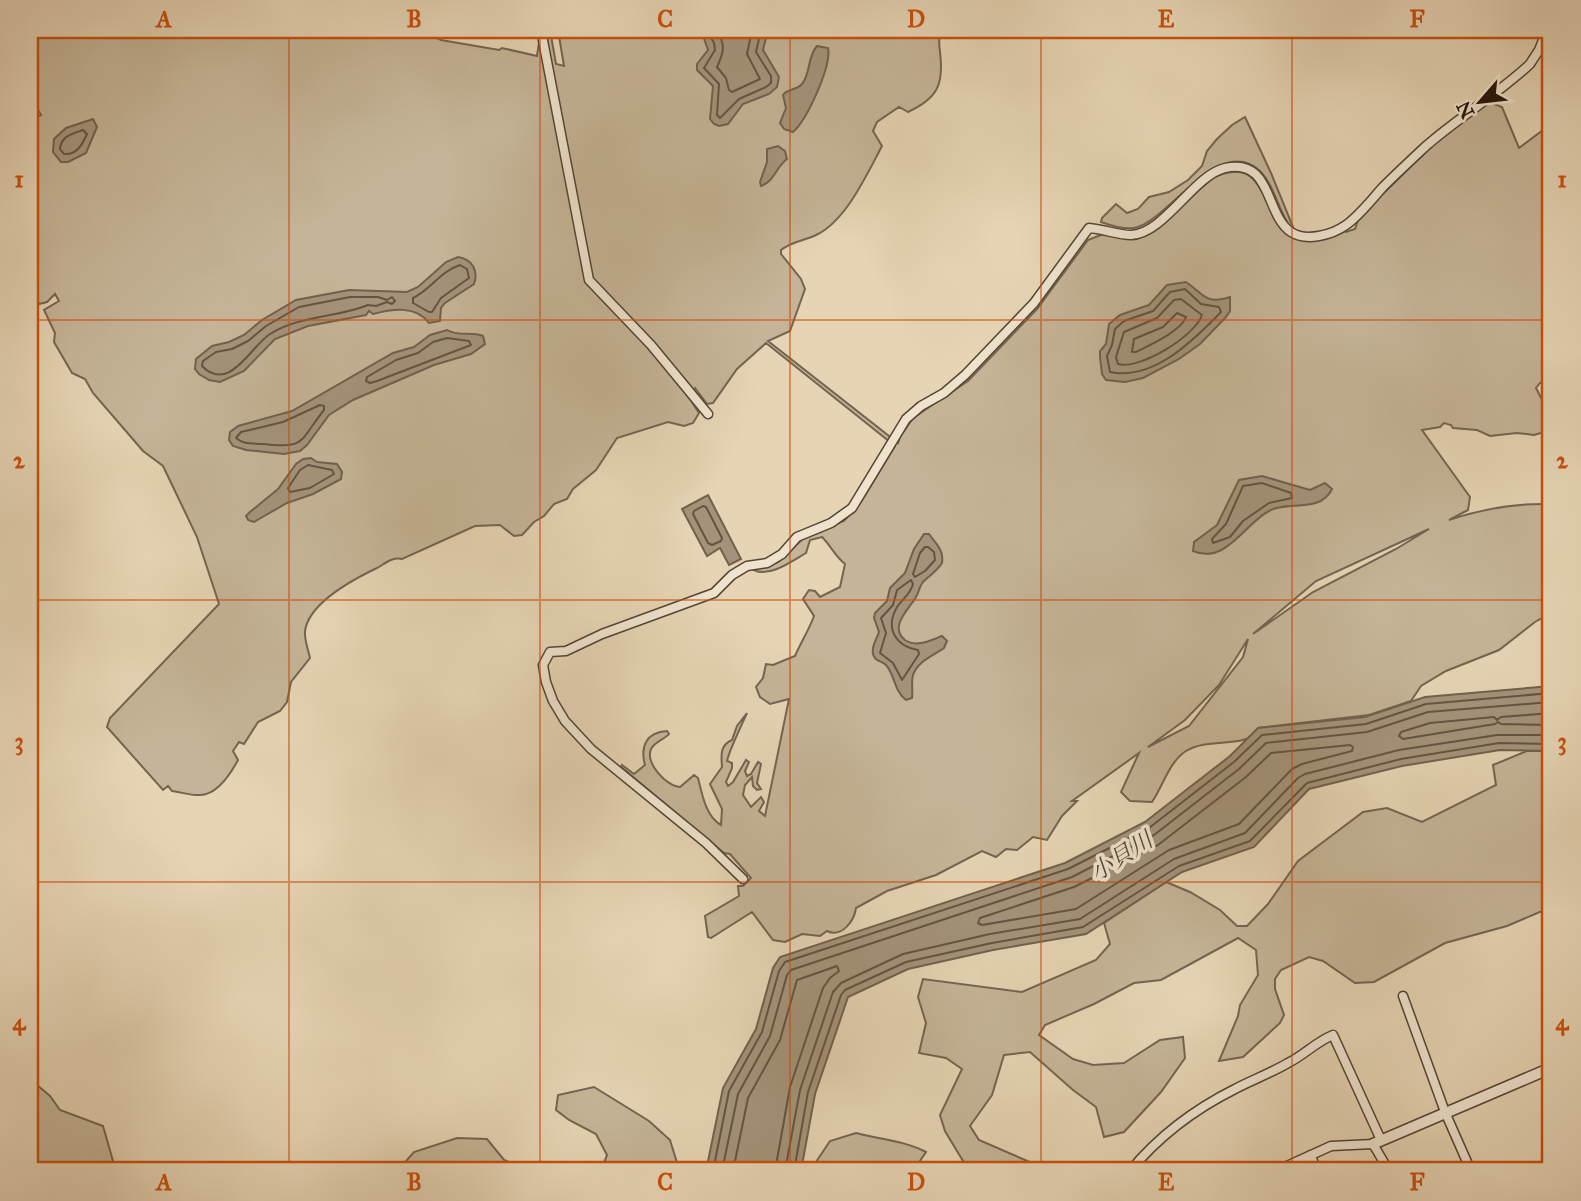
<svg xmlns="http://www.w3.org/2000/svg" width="1581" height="1201" font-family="'IM FELL Great Primer','Noto Serif JP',serif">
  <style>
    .green { fill: #c5b497; stroke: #746450; stroke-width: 2; fill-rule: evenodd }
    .water { fill: #a4937a; stroke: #71614c; stroke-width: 2 }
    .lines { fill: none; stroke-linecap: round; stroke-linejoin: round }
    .shore { stroke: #645441; stroke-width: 2 }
    .minor-casing { stroke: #544533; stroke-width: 11 }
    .tertiary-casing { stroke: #544533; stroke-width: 13 }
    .minor { stroke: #efe3ce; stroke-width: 8 }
    .tertiary { stroke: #efe3ce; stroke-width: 10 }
    .grid { fill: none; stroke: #cb4f0b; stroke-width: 2; stroke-opacity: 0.55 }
    .labels { text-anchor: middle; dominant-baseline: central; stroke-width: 7; stroke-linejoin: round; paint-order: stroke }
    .water-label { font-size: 23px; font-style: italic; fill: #574736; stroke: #efe3ce }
    .neatline { fill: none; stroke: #cb4f0b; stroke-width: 2.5 }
    .grid-label { font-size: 23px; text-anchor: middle; font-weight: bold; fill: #cb4f0b }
  </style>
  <rect width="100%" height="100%" fill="#e6d4b4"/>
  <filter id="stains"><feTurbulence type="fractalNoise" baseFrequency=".00286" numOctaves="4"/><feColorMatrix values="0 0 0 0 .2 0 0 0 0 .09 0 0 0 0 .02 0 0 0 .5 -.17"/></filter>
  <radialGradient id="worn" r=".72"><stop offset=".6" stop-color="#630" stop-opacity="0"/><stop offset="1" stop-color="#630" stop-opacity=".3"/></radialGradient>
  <g class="green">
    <path d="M 30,30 L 421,30 L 441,40 L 499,50 L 502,48 L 537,56 L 541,30 L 550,30 L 556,64 L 564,66 L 558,30 L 942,30 C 938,37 939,44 940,52 C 944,84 938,98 908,112 L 899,107 L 877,122 L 873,131 L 882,146 C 867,174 846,221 816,235 C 804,241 792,241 781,250 L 781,254 L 801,279 L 805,289 L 790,331 L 768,341 L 898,443 L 900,437 L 913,418 L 968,381 L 1037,309 L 1088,240 L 1103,234 L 1135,239 L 1144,236 L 1213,178 C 1287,141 1249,278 1344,231 L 1346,232 L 1355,229 L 1359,217 L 1432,146 L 1489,102 L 1502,107 L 1519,148 L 1551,124 L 1551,373 L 1549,380 L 1540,383 L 1536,388 L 1551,417 L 1551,430 L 1534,435 L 1517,433 L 1490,436 L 1477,430 L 1453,428 L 1451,425 L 1444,423 L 1440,427 L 1422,430 L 1470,497 L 1468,510 L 1449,520 C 1482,509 1516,503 1551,504 L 1551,613 L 1535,622 L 1499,650 L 1446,671 L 1421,686 L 1411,701 L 1369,715 L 1258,728 C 1255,732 1250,738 1246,739 C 1229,745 1204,740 1186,751 C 1169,762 1163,786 1152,802 L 1130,801 L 1121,792 L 1139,753 L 1072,801 L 1077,801 L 1062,816 L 1047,840 L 1033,837 L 1017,850 L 1006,849 L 996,857 L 982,851 L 936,875 L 887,891 L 856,908 C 854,922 841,938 827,931 L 820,936 L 802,934 L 785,942 L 773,940 L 752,912 L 711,938 L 708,937 L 705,916 L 739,896 L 738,886 L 743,886 L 751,878 L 730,854 L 724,853 L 621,767 L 622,765 L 634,774 L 645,765 C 640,747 646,732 667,731 L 669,734 C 665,739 654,742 651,749 C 645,763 666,786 680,787 L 694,775 L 698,778 C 702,794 706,817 721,825 L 722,809 L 710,784 L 722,767 C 721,755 720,745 732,740 L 737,726 L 747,713 C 742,724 729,751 727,761 L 732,763 L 732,768 L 726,782 L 728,786 L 733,782 L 746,760 L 749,762 L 745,771 L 747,776 L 751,774 L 758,762 L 761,764 L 757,783 L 761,789 L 757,790 L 753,786 L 752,777 L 745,785 L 743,795 L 751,807 L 761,797 L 764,802 L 759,811 L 765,816 L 789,699 L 770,704 L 760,697 L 756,687 L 763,678 L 766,664 L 773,665 L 795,656 C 801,642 809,630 814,616 L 803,599 L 809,590 L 815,591 L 820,597 L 840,587 L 845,564 C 835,556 831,546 822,537 L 810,540 L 806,553 C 792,561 769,578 754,570 L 778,562 L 806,536 L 844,521 L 861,502 L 895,446 L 766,343 L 737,369 L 713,403 L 707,404 L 695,388 L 688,396 L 699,413 L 693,423 L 684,426 L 668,422 L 617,438 L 596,470 L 573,489 L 567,499 L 554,504 L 544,516 L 534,522 L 522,535 L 514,536 L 500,525 L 475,526 L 402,559 C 392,557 386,563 377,568 C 354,579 309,602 305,631 C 304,639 308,649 310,658 L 291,682 L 287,702 L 280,711 L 258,722 L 244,744 L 239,742 L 233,751 L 238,760 C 231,773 218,794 201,795 C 192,796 181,792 172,791 L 168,786 L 163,790 L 107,727 L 110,718 L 219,604 L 197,537 L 163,466 L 143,451 L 93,393 L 85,379 L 72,373 L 54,342 L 55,333 L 44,310 L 59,301 L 55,294 L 47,302 L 39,304 L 37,300 L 38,226 L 30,209 L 30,121 L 41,115 L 30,96 ZM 1429,529 L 1396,549 L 1313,592 L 1253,634 L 1316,581 ZM 1248,639 L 1243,657 L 1189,726 L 1148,747 L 1185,720 L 1219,685 Z"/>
    <path d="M 1245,117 L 1271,173 L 1293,227 L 1291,228 C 1278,211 1275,186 1260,171 C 1221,134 1172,215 1138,227 C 1127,231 1112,226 1101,222 L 1102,218 L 1116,204 L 1127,213 L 1138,209 L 1149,197 L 1169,192 L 1188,180 L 1202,166 L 1207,151 L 1217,139 L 1232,125 Z"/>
    <path d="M 1527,751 L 1551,751 L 1551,913 L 1542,911 L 1507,926 L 1445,943 L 1374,982 L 1355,983 L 1323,961 L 1309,957 L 1281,970 L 1275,979 L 1275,989 L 1284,1015 L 1280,1023 L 1243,1057 L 1219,1061 L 1238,1016 L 1240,1005 L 1258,975 L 1256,950 L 1238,938 L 1161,980 L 1134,983 L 1094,1004 L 1045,1025 L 1039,1035 L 1073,1059 L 1093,1065 L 1124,1063 L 1160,1040 L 1183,1037 L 1185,1058 L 1161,1092 L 1124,1132 L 1104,1137 L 1096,1107 L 1073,1090 L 1030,1052 L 1004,1055 L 992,1095 L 970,1126 L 979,1140 L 1032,1163 L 1057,1162 L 1067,1171 L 969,1171 L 945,1131 L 940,1115 L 962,1069 L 946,1058 L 919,1053 L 926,1023 L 918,997 L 923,979 L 1022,992 L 1096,960 L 1110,944 L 1104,923 L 1166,882 L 1190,892 L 1220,910 L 1237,926 L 1247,926 L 1268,904 L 1298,861 L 1363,812 L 1387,808 L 1422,822 L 1496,785 L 1493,765 Z"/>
    <path d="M 30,1079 L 50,1096 L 60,1110 L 103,1126 L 113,1161 L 102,1171 L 30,1171 Z"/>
    <path d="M 594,1087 L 649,1121 L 670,1140 L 678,1166 L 640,1171 L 601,1171 L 607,1155 L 596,1134 L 569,1120 L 556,1110 L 558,1095 Z"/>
    <path d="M 856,1133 C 879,1139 906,1141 926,1152 L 913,1171 L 810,1171 L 830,1141 Z"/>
    <path d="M 457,1138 L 487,1139 L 504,1160 L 532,1171 L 397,1171 L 414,1152 Z"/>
  </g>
  <g class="water">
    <path d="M 701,30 L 768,30 L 763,50 L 779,77 L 777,87 L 769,94 L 743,104 L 728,124 L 719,126 L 714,124 L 710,119 L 713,86 L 697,70 L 697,64 L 708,50 Z"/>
    <path d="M 817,46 L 828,48 C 832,65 807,120 793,132 L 784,129 L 780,123 L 786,108 L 783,95 C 788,88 796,91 802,84 C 811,73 807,57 817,46 Z"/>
    <path d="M 93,119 L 97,127 L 86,153 L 68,162 L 61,162 L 53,152 L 54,139 L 66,128 Z"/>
    <path d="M 778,146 L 785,151 L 787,159 C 776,167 774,182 761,186 L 760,182 L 767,162 L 767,149 Z"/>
    <path d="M 458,257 C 472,259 479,271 474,284 L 445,303 L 441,308 L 440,321 L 429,323 C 416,305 392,309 373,314 L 369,311 L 366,315 L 308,326 L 275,339 L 244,371 L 220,382 L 209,380 L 199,374 L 195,369 L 196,359 L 212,346 L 229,342 L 244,335 L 262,320 L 296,300 L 349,290 L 407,292 L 418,287 L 446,262 Z"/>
    <path d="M 1186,282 C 1204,294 1205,305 1230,297 L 1230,311 L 1226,317 L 1200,344 L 1179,359 L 1143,378 L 1125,382 L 1106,380 L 1102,374 L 1100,357 L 1100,351 L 1106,344 L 1109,324 L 1120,315 L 1149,305 L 1167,285 Z"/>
    <path d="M 447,330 C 459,337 472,331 483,336 L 485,344 L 471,354 L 434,365 L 353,400 L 329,415 L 307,445 L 300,451 L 284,454 L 246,450 L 233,446 L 229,440 L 230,432 L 238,426 L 292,411 L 393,353 L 414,347 L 430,335 Z"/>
    <path d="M 311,458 L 317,462 L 337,464 L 342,472 L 341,479 L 313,494 L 287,503 L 259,519 L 254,522 L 248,520 L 246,516 L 250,512 L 278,489 L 296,464 L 303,459 Z"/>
    <path d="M 1262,476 L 1310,490 L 1325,483 L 1332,489 C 1320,514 1288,500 1269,511 C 1244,524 1226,565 1193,551 L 1194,542 L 1217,525 L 1239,480 Z"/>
    <path d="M 708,495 L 741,559 L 729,565 L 720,548 L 707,556 L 682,509 Z"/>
    <path d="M 924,534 L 929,534 C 936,544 944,550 942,563 C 937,571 929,576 923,582 C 919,587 919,592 916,597 C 910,608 888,627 905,640 C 917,648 931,640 942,636 L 947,641 L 944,648 C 933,656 918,661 913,675 C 911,682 913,691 912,698 L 906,700 C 894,691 895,675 886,665 C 881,660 875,662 873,654 C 871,646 877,639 879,632 L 874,618 L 875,613 L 887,601 L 890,588 L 905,573 L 914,549 Z"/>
    <path d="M 1551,686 L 1551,751 L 1500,750 L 1402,766 L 1309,789 L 1254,847 L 1182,872 L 1086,934 L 993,950 L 908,969 L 848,997 L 815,1094 L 801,1171 L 706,1171 L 723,1088 L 756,1029 L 773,968 L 780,957 L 1065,863 L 1145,822 L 1230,756 L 1258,728 L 1365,717 L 1425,697 Z"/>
  </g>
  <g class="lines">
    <g class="shore">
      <path d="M 707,30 L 714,43 L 715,50 L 704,68 L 719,84 L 717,115 L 720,118 L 739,99 L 766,87 L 771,83 L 771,76 L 756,52 L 761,30"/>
      <path d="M 716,30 C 726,44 724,52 717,67 L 726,78 L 729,90 L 732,92 L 760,79 L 747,54 L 752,30"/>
      <path d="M 83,130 L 87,134 C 82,145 77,155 64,154 L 60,149 C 61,136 72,134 83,130 Z"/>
      <path d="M 460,265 L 467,269 L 469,278 L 441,298 L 432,312 L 429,312 L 413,303 L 413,298 C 431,289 441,271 460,265 Z"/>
      <path d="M 1185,289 L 1201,304 L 1219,307 L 1221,312 C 1193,341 1153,381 1110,372 L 1107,356 L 1112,345 L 1115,329 L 1124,321 L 1153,311 L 1170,292 Z"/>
      <path d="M 350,297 L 378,297 L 387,300 L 392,297 L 395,301 L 392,304 L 387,302 L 376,306 L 368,305 C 337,318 300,315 270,334 C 251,346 229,394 202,366 L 203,361 L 216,352 L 232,349 L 248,341 L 266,326 L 299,307 Z"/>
      <path d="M 1181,299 L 1202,315 C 1195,336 1140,370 1118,364 L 1116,357 L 1124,332 L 1157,318 L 1174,300 Z"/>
      <path d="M 1177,313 L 1186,317 C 1181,331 1150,345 1136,352 L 1132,352 L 1134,339 L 1163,327 Z"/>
      <path d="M 447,338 L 469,341 L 471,345 L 377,381 L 370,383 L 366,381 L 367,377 L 396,360 L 418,353 L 433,342 Z"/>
      <path d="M 320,405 L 324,406 L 324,410 C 299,441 307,449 263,444 C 253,443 244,445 236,438 L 241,432 L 283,422 Z"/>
      <path d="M 308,465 L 332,470 L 334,474 L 310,488 L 290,492 L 288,488 L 300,470 Z"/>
      <path d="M 1262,483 L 1291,493 L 1292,498 L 1269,503 L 1243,521 L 1230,537 L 1213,543 L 1212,539 L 1226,524 L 1243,486 Z"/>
      <path d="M 703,506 L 706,507 L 722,538 L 721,541 L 712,545 L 708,543 L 693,514 L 694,511 Z"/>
      <path d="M 925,547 L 928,547 L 934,552 L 935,560 L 925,571 L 915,577 L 913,574 L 920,553 Z"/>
      <path d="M 911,580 L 913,584 C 910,595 903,598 897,607 C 885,628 895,646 918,650 L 919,654 L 902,680 L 893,663 L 880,653 L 886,633 L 881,618 L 893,605 L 897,590 Z"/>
      <path d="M 1551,713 L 1501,717 L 1497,720 L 1494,717 L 1430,723 L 1401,732 L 1399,736 L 1403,739 L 1495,724 L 1498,722 L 1501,724 L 1551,725"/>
      <path d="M 1350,745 L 1353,747 L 1352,751 L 1302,764 L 1292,769 L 1239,824 L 1169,850 L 1076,909 L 982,925 L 978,923 L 980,918 L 1074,887 L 1158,845 L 1246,777 L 1271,753 Z"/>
      <path d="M 713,1171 L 729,1091 L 762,1032 L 779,971 L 785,962 L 1068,869 L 1149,828 L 1234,762 L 1262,735 L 1366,724 L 1426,704 L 1551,693"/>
      <path d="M 722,1171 L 738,1094 L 770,1036 L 787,975 L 791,970 L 1072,877 L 1154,835 L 1239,769 L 1266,743 L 1367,732 L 1428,712 L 1551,702"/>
      <path d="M 733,1171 L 748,1098 L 780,1040 L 797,980 L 837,966 L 839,971 L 830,978 L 823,988 L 790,1087 L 775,1171"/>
      <path d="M 785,1171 L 800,1090 L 833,992 L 841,983 L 903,954 L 990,934 L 1080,919 L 1174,859 L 1245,833 L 1298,778 L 1305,774 L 1399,750 L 1497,735 L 1551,735"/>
      <path d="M 794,1171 L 808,1092 L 841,995 L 845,990 L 906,962 L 992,943 L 1083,927 L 1179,866 L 1250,841 L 1307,783 L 1401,759 L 1499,743 L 1551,744"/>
    </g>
    <g class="minor-casing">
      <g id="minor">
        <path d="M 541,30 L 589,280 L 651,345 L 708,414"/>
        <path d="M 30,104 L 33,109 L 30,116"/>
        <path d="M 743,879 L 706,843 L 591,749 L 565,721 L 553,701 L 546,682 L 543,665 L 550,652 L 566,651 L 602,634 L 714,593 L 732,575 L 747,566 L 767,563 L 782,554 L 797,537 L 831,523 L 852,508 L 906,419 L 921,406 L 944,393 L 965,375 L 1034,303 L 1089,228 C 1103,229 1118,235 1131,235 C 1164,234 1194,175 1225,168 C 1272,157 1265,215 1291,232 C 1306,242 1332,235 1346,225 C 1360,215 1372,199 1383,187 C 1397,173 1411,160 1426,146 C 1459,117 1498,94 1530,64 L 1539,50 L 1547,30"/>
        <path d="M 1403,996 L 1445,1112 L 1471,1171"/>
        <path d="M 1311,1155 L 1316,1171"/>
        <path d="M 1130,1171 C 1158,1137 1195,1109 1235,1089 C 1252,1080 1271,1073 1288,1063 C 1304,1055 1316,1042 1333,1035 L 1381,1140"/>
        <path d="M 1276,1171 L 1331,1146 L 1373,1144 L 1389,1171"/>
      </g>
    </g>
    <g class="tertiary-casing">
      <path id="tertiary" d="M 1373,1144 L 1551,1068"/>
    </g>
    <use href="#minor" class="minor"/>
    <use href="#tertiary" class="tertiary"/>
  </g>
  <path class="grid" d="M 289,30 L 289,1171M 540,30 L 540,1171M 790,30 L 790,1171M 1041,30 L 1041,1171M 1292,30 L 1292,1171M 30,320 L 1551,320M 30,600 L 1551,600M 30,882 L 1551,882"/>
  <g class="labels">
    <g class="water-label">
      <text transform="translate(1121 856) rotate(-33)">小貝川</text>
    </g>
  </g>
  <rect width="1581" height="1201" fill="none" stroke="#e6d4b4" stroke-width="77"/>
  <g transform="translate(1480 102) rotate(242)" stroke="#efe3ce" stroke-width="5" paint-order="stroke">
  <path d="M0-5L12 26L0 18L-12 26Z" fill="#241508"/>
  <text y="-10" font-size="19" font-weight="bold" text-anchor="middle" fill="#241508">N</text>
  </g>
  <rect x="38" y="38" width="1504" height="1124" class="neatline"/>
  <g class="grid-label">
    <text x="164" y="27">A</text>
    <text x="414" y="27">B</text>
    <text x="665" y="27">C</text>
    <text x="916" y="27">D</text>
    <text x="1166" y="27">E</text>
    <text x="1417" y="27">F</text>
    <text x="19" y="187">1</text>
    <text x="1562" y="187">1</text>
    <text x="19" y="468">2</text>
    <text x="1562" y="468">2</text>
    <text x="19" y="749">3</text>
    <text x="1562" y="749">3</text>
    <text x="19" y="1030">4</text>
    <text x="1562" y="1030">4</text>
    <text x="164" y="1190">A</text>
    <text x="414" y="1190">B</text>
    <text x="665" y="1190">C</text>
    <text x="916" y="1190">D</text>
    <text x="1166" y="1190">E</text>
    <text x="1417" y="1190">F</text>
  </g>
  <rect width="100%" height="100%" filter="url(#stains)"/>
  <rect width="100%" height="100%" fill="url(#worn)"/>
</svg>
